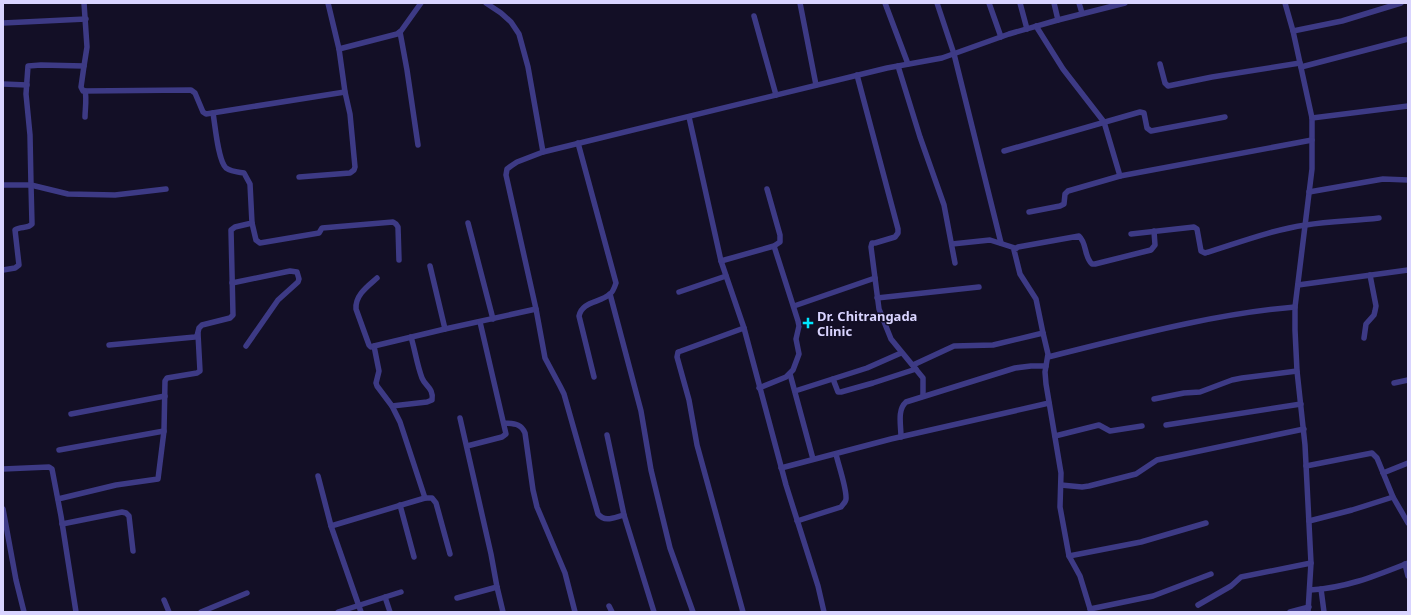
<svg xmlns="http://www.w3.org/2000/svg" width="1411" height="615" font-family="'Noto Sans',sans-serif">
  <style>
    .lines { fill: none; stroke-linecap: round; stroke-linejoin: round }
    .minor { stroke: #3d3a85; stroke-width: 5.5 }
    .poi-dot { fill: #00e5ff; stroke: #130f26; stroke-width: 1.5 }
    .labels { text-anchor: middle; dominant-baseline: central; stroke-width: 3; stroke-linejoin: round; paint-order: stroke }
    .poi-label { font-size: 13px; font-weight: bold; fill: #d9d4ff; stroke: #130f26; text-anchor: start }
  </style>
  <rect width="100%" height="100%" fill="#130f26"/>
  <g class="lines">
    <g class="minor">
      <path d="M 84,3 L 87,47 L 84,66 L 41,65 L 28,66 L 26,94 L 30,135 L 31,185 L 68,194 L 115,195 L 166,189"/>
      <path d="M 486,3 L 501,13 L 511,22 L 519,34 L 528,67 L 543,152"/>
      <path d="M 800,3 L 816,85"/>
      <path d="M 885,3 L 908,64"/>
      <path d="M 937,3 L 954,54 L 1001,243"/>
      <path d="M 989,3 L 1001,37"/>
      <path d="M 1020,3 L 1027,29"/>
      <path d="M 1054,3 L 1058,20"/>
      <path d="M 1079,3 L 1082,13"/>
      <path d="M 1285,3 L 1293,31 L 1312,118 L 1312,169 L 1295,307 L 1295,330 L 1297,371 L 1305,445 L 1311,563 L 1308,612"/>
      <path d="M 754,16 L 776,95"/>
      <path d="M 3,23 L 86,19"/>
      <path d="M 1036,26 L 1063,69 L 1104,122 L 1120,176"/>
      <path d="M 1293,31 L 1342,21 L 1401,3"/>
      <path d="M 400,32 L 407,70 L 418,145"/>
      <path d="M 339,49 L 397,34 L 401,31 L 421,3"/>
      <path d="M 1160,64 L 1165,83 L 1168,86 L 1212,77 L 1300,63"/>
      <path d="M 84,66 L 81,87 L 83,91 L 191,90 L 195,93 L 203,112 L 206,114 L 345,92"/>
      <path d="M 898,66 L 920,137 L 944,205 L 955,263"/>
      <path d="M 1301,67 L 1408,39"/>
      <path d="M 857,75 L 898,229 L 898,233 L 895,237 L 875,243 L 872,243 L 871,247 L 879,309 L 891,339 L 923,378 L 923,396"/>
      <path d="M 3,84 L 27,85"/>
      <path d="M 85,117 C 85,110 87,97 85,91"/>
      <path d="M 689,117 L 721,261 L 744,328 L 786,485 L 818,586 L 824,612"/>
      <path d="M 1312,118 L 1408,106"/>
      <path d="M 578,143 L 616,283 C 615,286 613,292 610,294 C 600,303 582,301 579,316 L 594,377"/>
      <path d="M 1004,151 L 1140,112 L 1144,113 L 1147,128 L 1151,131 L 1225,117"/>
      <path d="M 299,177 L 350,173 L 354,170 L 355,167 L 350,114 L 345,92 L 339,49 L 328,3"/>
      <path d="M 3,185 L 31,185 L 32,224 C 28,229 20,226 15,230 L 19,265 L 15,268 L 3,270"/>
      <path d="M 1309,192 L 1383,179 L 1408,180"/>
      <path d="M 1029,212 L 1060,206 L 1064,204 L 1065,194 L 1068,191 L 1120,176 L 1312,140"/>
      <path d="M 252,223 L 256,240 L 260,243 L 319,233 L 322,228 L 393,222 L 396,224 L 398,227 L 399,260"/>
      <path d="M 468,223 L 493,319"/>
      <path d="M 1131,234 L 1194,227 L 1197,229 L 1201,251 L 1205,253 C 1238,243 1271,230 1306,225 C 1330,221 1354,221 1379,218"/>
      <path d="M 952,244 L 990,240 L 1015,248"/>
      <path d="M 721,261 L 774,246 L 780,242 L 780,235 L 767,189"/>
      <path d="M 430,266 L 445,329"/>
      <path d="M 377,278 C 368,286 355,295 356,309 L 369,345 L 371,347 L 374,346 L 379,371 L 376,383 L 377,386 L 392,406 L 400,422 L 425,498"/>
      <path d="M 232,283 L 290,271 L 297,272 L 299,279 L 298,282 L 278,300 L 246,346"/>
      <path d="M 1298,285 L 1408,270"/>
      <path d="M 679,292 L 726,276"/>
      <path d="M 610,294 L 641,411 L 651,470 L 670,548 L 693,612"/>
      <path d="M 877,298 L 979,287"/>
      <path d="M 794,306 L 875,278"/>
      <path d="M 1364,338 L 1366,324 L 1374,315 L 1375,311 L 1376,306 L 1370,275"/>
      <path d="M 109,345 L 195,337 L 197,336 L 199,328 L 202,325 L 230,318 L 233,315 L 231,230 L 235,227 L 252,223 L 250,184 L 244,173 C 238,172 232,172 226,168 C 218,161 215,124 213,113"/>
      <path d="M 374,346 L 445,329 L 536,309"/>
      <path d="M 1048,357 C 1129,337 1212,314 1295,307"/>
      <path d="M 913,365 L 954,346 L 993,345 L 1043,333"/>
      <path d="M 790,374 L 813,459"/>
      <path d="M 833,379 L 838,392 L 841,392 L 873,383 L 916,369"/>
      <path d="M 1394,383 L 1408,380"/>
      <path d="M 759,388 L 786,377 L 793,370 L 799,354 L 796,339 L 799,326 L 798,321 L 774,246"/>
      <path d="M 795,391 L 867,368 L 901,353"/>
      <path d="M 1154,399 L 1184,393 L 1200,392 L 1232,380 L 1242,378 L 1297,371"/>
      <path d="M 392,406 L 427,402 L 432,400 C 434,388 425,386 422,378 C 417,365 415,350 411,337"/>
      <path d="M 71,414 L 165,396"/>
      <path d="M 460,418 L 491,554 L 497,587 L 503,612"/>
      <path d="M 504,423 C 514,424 521,423 525,433 L 533,490 L 537,507 L 565,573 L 575,612"/>
      <path d="M 1166,425 L 1301,404"/>
      <path d="M 607,435 L 624,515 L 654,612"/>
      <path d="M 1055,436 L 1099,425 L 1110,431 L 1142,426"/>
      <path d="M 901,437 C 901,425 897,410 906,402 L 1015,368 L 1031,366 L 1046,366"/>
      <path d="M 467,446 L 502,437 L 506,434 L 480,322"/>
      <path d="M 59,450 L 164,431"/>
      <path d="M 1306,466 L 1372,453 L 1377,458 L 1393,497 L 1408,523"/>
      <path d="M 781,468 L 891,439 L 1049,403"/>
      <path d="M 3,469 L 49,467 L 52,469 L 61,516 L 76,612"/>
      <path d="M 1383,473 L 1408,463"/>
      <path d="M 318,476 L 331,526 L 361,612"/>
      <path d="M 1061,485 L 1082,487 L 1089,486 L 1136,474 L 1157,460 L 1304,429"/>
      <path d="M 58,499 L 116,485 L 158,479 L 164,431 L 165,381 L 167,378 L 197,373 L 200,371 L 198,334"/>
      <path d="M 400,505 L 414,557"/>
      <path d="M 3,509 L 16,580 L 24,612"/>
      <path d="M 624,515 C 615,517 605,523 598,514 L 564,394 L 560,386 L 545,358 L 536,309 L 506,175 L 507,169 L 511,166 L 517,162 L 543,152 L 887,68 L 942,58 L 1009,34 L 1058,20 L 1125,3"/>
      <path d="M 797,521 L 841,507 C 843,504 846,502 846,499 C 847,489 838,464 836,454"/>
      <path d="M 1309,521 L 1352,510 L 1393,497"/>
      <path d="M 62,524 L 122,512 L 126,513 L 129,516 L 133,551"/>
      <path d="M 331,526 L 425,498 L 432,498 L 436,503 L 450,554"/>
      <path d="M 1069,556 L 1141,542 L 1206,523"/>
      <path d="M 1405,564 L 1408,576"/>
      <path d="M 1321,589 L 1324,612"/>
      <path d="M 1310,590 C 1346,588 1375,576 1408,563"/>
      <path d="M 385,597 L 390,612"/>
      <path d="M 457,598 L 497,587"/>
      <path d="M 164,600 L 169,612"/>
      <path d="M 1198,605 L 1231,586 L 1241,577 L 1311,563"/>
      <path d="M 609,606 L 612,612"/>
      <path d="M 1090,609 L 1153,596 L 1211,574"/>
      <path d="M 201,612 L 247,593"/>
      <path d="M 338,612 L 401,592"/>
      <path d="M 743,612 L 697,445 L 689,400 L 677,357 L 678,352 L 681,351 L 744,328"/>
      <path d="M 1091,612 L 1080,576 L 1069,556 L 1060,507 L 1061,473 L 1046,384 L 1045,372 L 1048,354 L 1043,333 L 1036,299 L 1020,274 L 1014,250 L 1018,247 L 1079,236 C 1087,243 1084,257 1092,264 L 1095,264 L 1151,250 L 1155,245 L 1154,231"/>
      <path d="M 1290,612 L 1309,607"/>
    </g>
  </g>
  <path class="poi-dot" d="M806 317h4v4h4v4h-4v4h-4v-4h-4v-4h4z"/>
  <g class="labels">
    <g class="poi-label">
      <text x="817" y="316">Dr. Chitrangada<tspan x="817" dy="15">Clinic</tspan></text>
    </g>
  </g>
  <rect width="1411" height="615" fill="none" stroke="#d9d4ff" stroke-width="8"/>
</svg>
